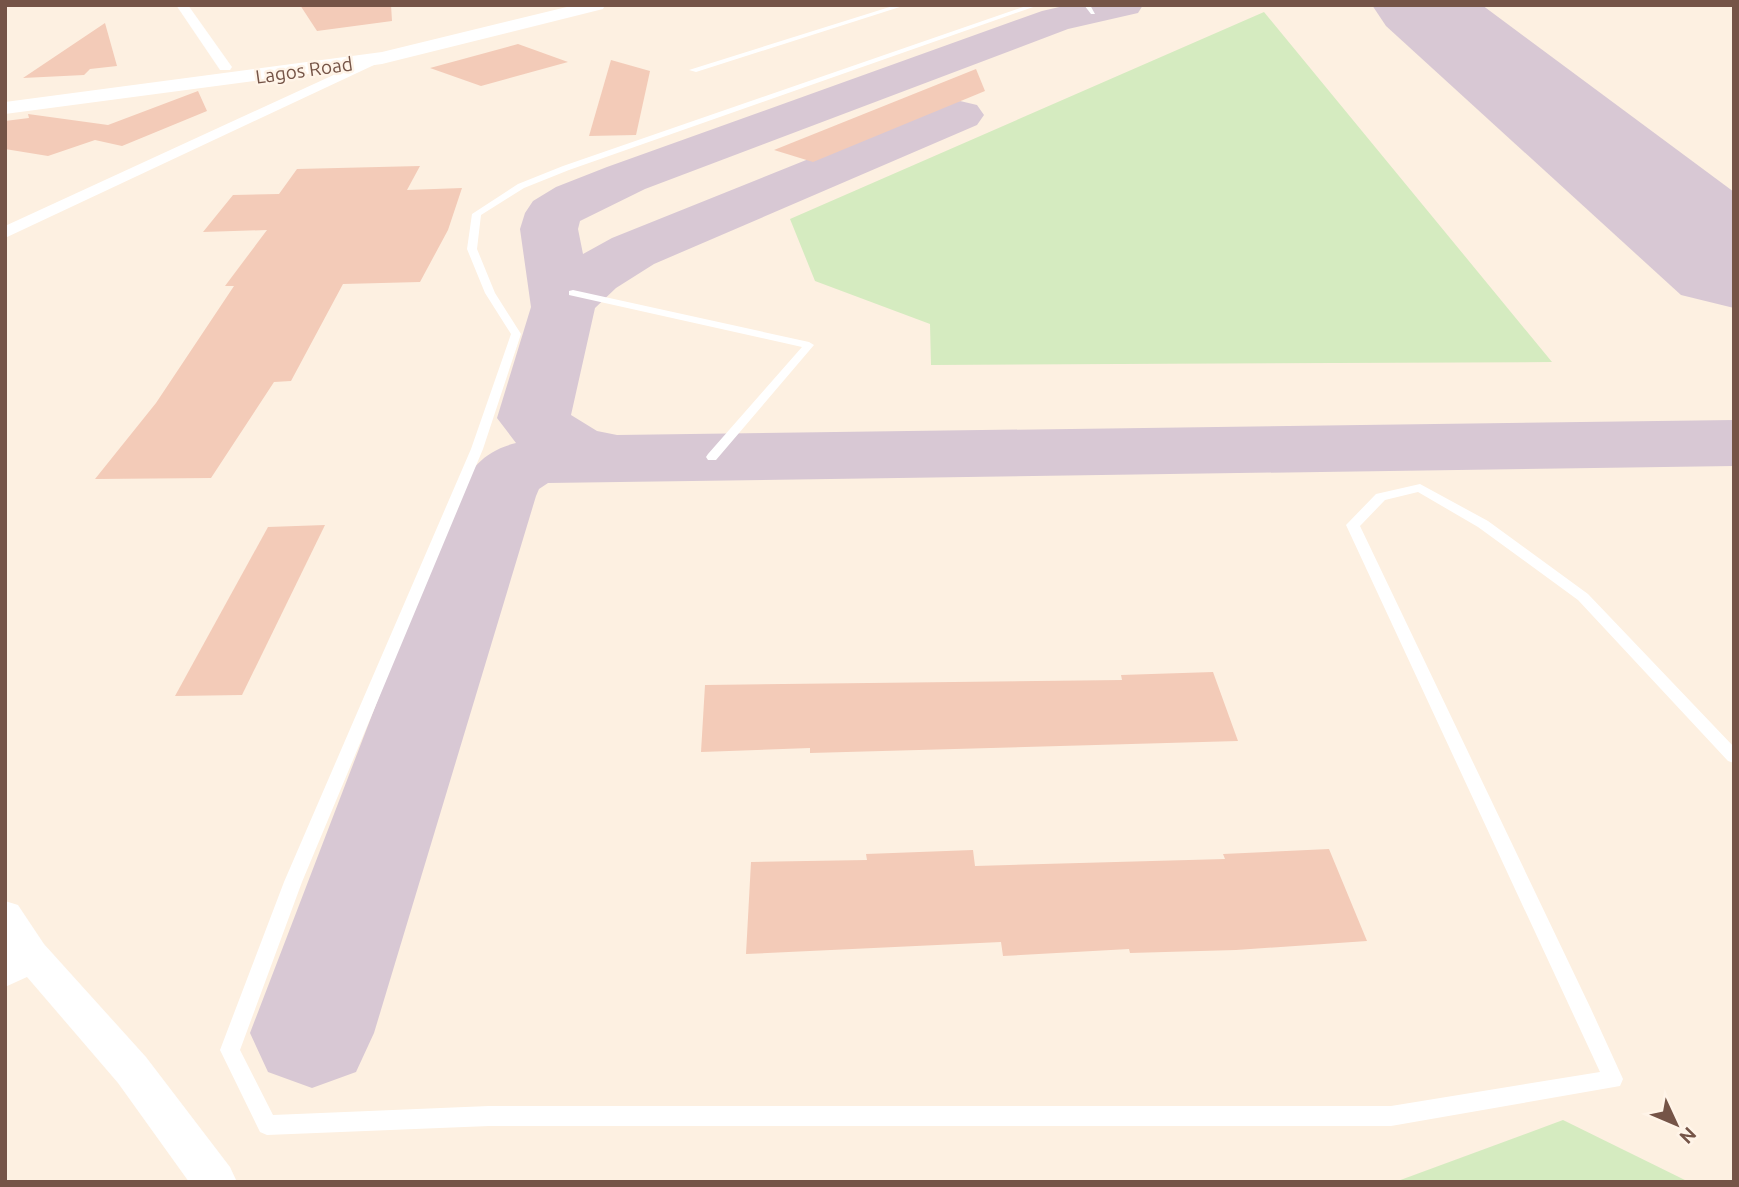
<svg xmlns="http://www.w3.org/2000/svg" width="1739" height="1187" font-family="Ubuntu,sans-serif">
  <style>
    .green { fill: #d5ebc0 }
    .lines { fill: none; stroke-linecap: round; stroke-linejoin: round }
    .taxiway { fill: #d8c8d4; fill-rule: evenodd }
    .runway { fill: #d8c8d4; fill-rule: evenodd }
    .building { fill: #f3cbb8 }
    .lane { fill: #fff; fill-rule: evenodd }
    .street { fill: #fff; fill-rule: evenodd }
    .secondary { fill: #fff; fill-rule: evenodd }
    .labels { text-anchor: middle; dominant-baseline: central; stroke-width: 5; stroke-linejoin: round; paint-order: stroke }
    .far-street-label { font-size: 19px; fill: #755447; stroke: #fff4e8 }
  </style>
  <rect width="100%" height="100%" fill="#fdf0e1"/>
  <g class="green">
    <path d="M 1264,12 L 1552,362 L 931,365 L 930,324 L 815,281 L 790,219 Z"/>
    <path d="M 1563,1120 L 1689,1182 L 1395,1182 Z"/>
  </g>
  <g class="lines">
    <path class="taxiway" d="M 1068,5 L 1143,5 L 1138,13 L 1068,29 L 645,189 L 580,221 L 578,229 L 583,254 L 612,238 L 943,105 L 960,101 L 977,105 L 984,115 L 977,125 L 654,264 L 616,288 L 595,308 L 571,415 L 597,431 L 617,435 L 1734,420 L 1734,466 L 548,483 L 539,489 L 536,496 L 374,1033 L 356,1072 L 312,1088 L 268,1072 L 250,1033 L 456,496 C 471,468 484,451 516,443 L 497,418 L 531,307 L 520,229 L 525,213 L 533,201 L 556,187 L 607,167 L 1042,11 Z"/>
    <path class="runway" d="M 1372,5 L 1482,5 L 1734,192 L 1734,308 L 1681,295 L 1386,26 Z"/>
  </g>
  <g class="building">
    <path d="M 300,5 L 391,5 L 392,21 L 317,31 Z"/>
    <path d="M 105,23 L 117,66 L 90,69 L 84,75 L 23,78 Z"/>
    <path d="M 518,44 L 568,62 L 481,86 L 430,68 Z"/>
    <path d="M 611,60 L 650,71 L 636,135 L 589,136 Z"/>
    <path d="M 976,69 L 985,91 L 813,162 L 774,150 Z"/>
    <path d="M 198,91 L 207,111 L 122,146 L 95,140 L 48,156 L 5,149 L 5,121 L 29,118 L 28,114 L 108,125 Z"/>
    <path d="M 420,166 L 407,190 L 462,188 L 448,230 L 420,282 L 343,284 L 291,381 L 274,382 L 211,478 L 95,479 L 156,403 L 234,286 L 225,286 L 267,230 L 203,232 L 233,195 L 279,194 L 297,169 Z"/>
    <path d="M 325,525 L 242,695 L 175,696 L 268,527 Z"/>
    <path d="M 1213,672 L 1238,741 L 810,753 L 810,748 L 701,752 L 705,685 L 1122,680 L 1121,675 Z"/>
    <path d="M 1329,849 L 1367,941 L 1236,950 L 1130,953 L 1129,949 L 1003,956 L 1001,942 L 746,954 L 751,862 L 867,860 L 866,854 L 973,850 L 975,866 L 1225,859 L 1223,854 Z"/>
  </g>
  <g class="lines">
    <g class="lane">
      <path d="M 896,5 L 906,5 L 696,72 L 689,70 Z"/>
      <path d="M 1029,5 L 1039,5 L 569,170 L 524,188 L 481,215 L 477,249 L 495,293 L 521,334 L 483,449 L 302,882 L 240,1050 L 273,1115 L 489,1106 L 1391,1106 L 1600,1072 L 1346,525 L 1376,494 L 1420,484 L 1488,521 L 1588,594 L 1734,747 L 1734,763 L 1728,761 L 1578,600 L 1478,527 L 1418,492 L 1385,500 L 1360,526 L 1591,1009 L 1623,1079 L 1620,1086 L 1391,1126 L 489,1126 L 267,1135 L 260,1132 L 220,1050 L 284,882 L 471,449 L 511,334 L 485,293 L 467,249 L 472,214 L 518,184 L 563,166 Z"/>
      <path d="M 1084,5 L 1090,5 L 1095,14 L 1091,14 Z"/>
      <path d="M 573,290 L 809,342 L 814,345 L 716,460 L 708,460 L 706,457 L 708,454 L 802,347 L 569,295 L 569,291 Z"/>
    </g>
    <g class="street">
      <path d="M 176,5 L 188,5 L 232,67 L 230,70 L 220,70 Z"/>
      <path d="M 377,55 L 389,58 L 5,238 L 5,226 Z"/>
      <path d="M 5,901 L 18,905 L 44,944 L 146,1057 L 230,1167 L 237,1182 L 189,1182 L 118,1083 L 27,977 L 5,987 Z"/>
    </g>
    <path class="secondary" d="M 575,5 L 605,5 L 603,9 L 382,64 L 5,114 L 5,102 L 382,52 Z"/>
  </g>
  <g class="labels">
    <g class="far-street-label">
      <text transform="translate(304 70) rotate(-8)">Lagos Road</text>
    </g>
  </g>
  <rect width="1739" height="1187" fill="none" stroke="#755447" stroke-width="14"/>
  <g transform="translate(1676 1124) rotate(134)" stroke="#fff4e8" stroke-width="5" paint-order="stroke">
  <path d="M0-5L12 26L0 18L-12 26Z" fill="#755447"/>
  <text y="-10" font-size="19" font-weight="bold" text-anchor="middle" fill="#755447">N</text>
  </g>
</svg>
